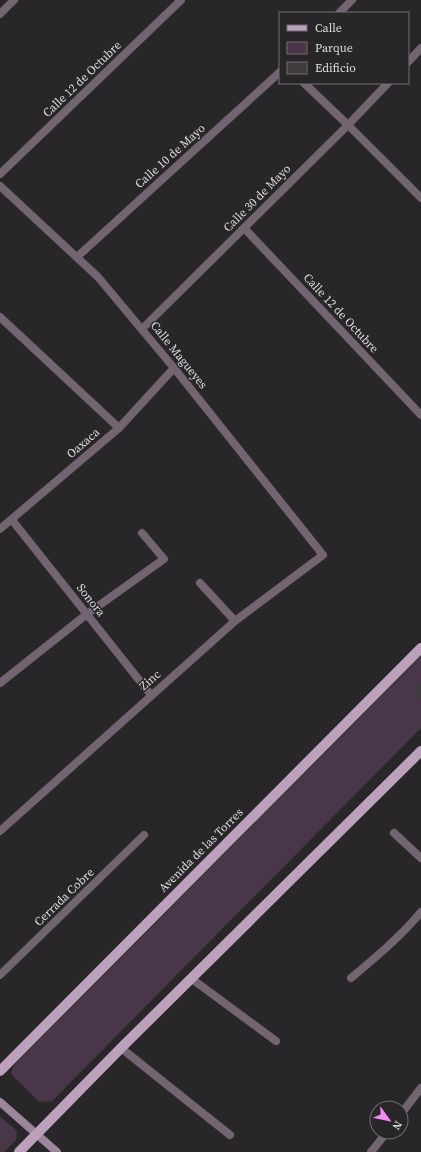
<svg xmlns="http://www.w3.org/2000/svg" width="421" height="1152" font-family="'Source Serif 4',serif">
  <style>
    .green { fill: #493749 }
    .building { fill: #3e3a3e }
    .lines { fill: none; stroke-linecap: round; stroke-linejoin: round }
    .street { stroke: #726471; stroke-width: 8 }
    .secondary { stroke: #9c869b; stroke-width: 8 }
    .primary { stroke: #bca1bc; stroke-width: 10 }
    .labels { text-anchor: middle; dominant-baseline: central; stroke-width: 3; stroke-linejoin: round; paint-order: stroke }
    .street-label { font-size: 12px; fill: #dfdddf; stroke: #292629 }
  </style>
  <rect width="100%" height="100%" fill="#292629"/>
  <g class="green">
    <path d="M 421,656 L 421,728 L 52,1101 L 39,1102 L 11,1074 L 14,1065 Z"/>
    <path d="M 0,1116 L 17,1131 L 16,1140 L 4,1152 L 0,1152 Z"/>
  </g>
  <path class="building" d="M 421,685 L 421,699 L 416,695 L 415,691 L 417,687 Z"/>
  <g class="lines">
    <g class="street">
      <path d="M 339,13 L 352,0"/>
      <path d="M 0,14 L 14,0"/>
      <path d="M 408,62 L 421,48"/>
      <path d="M 304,83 L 348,125 L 421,198"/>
      <path d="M 0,174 L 181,0"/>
      <path d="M 0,186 L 98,277 L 174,368 L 323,555 L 235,621 L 0,831"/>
      <path d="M 244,228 L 421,415"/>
      <path d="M 77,257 L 280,72"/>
      <path d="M 0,317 L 119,428"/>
      <path d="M 142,329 L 348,125 L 388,83"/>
      <path d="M 12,520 L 151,695"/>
      <path d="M 0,529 L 119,428 L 174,368"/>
      <path d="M 200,583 L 235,621"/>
      <path d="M 0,683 L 87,614 L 164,559 L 142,533"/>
      <path d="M 394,833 L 421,858"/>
      <path d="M 0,975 L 144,835"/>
      <path d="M 351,978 C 376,957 400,937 421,912"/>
      <path d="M 192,979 L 276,1041"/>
      <path d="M 121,1048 L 230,1135"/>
      <path d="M 401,1114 L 421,1088"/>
      <path d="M 371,1152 L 387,1132"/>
    </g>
    <path class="secondary" d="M 0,1102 L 57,1152"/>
    <g class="primary">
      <path d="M 0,1071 L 421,648"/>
      <path d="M 19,1152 L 121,1048 L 421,751"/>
    </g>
  </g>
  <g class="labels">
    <g class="street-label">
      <text transform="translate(82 79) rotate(-44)">Calle 12 de Octubre</text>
      <text transform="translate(170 156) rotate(-42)">Calle 10 de Mayo</text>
      <text transform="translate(257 198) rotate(-45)">Calle 30 de Mayo</text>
      <text transform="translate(341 313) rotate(47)">Calle 12 de Octubre</text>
      <text transform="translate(179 355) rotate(51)">Calle Magueyes</text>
      <text transform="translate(83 443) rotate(-41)">Oaxaca</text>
      <text transform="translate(91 600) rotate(52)">Sonora</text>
      <text transform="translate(150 680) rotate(-41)">Zinc</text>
      <text transform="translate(201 850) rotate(-45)">Avenida de las Torres</text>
      <text transform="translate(64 897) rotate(-44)">Cerrada Cobre</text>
    </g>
  </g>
  <rect x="279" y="12" width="130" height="72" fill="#292629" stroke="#726f72"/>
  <rect x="287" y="25" width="20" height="6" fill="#bca1bc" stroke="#726f72"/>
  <text x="315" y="32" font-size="12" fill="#dfdddf">Calle</text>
  <rect x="287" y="42" width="20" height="12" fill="#493749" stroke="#726f72"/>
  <text x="315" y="52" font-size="12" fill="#dfdddf">Parque</text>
  <rect x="287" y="62" width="20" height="12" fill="#3e3a3e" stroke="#726f72"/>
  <text x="315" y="72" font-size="12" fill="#dfdddf">Edificio</text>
  <g transform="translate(389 1120) rotate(123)"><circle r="19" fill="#292629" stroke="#726f72"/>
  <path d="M0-3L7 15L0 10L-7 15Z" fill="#f18af3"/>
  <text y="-6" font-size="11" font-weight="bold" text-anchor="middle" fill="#dfdddf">N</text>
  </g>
</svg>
